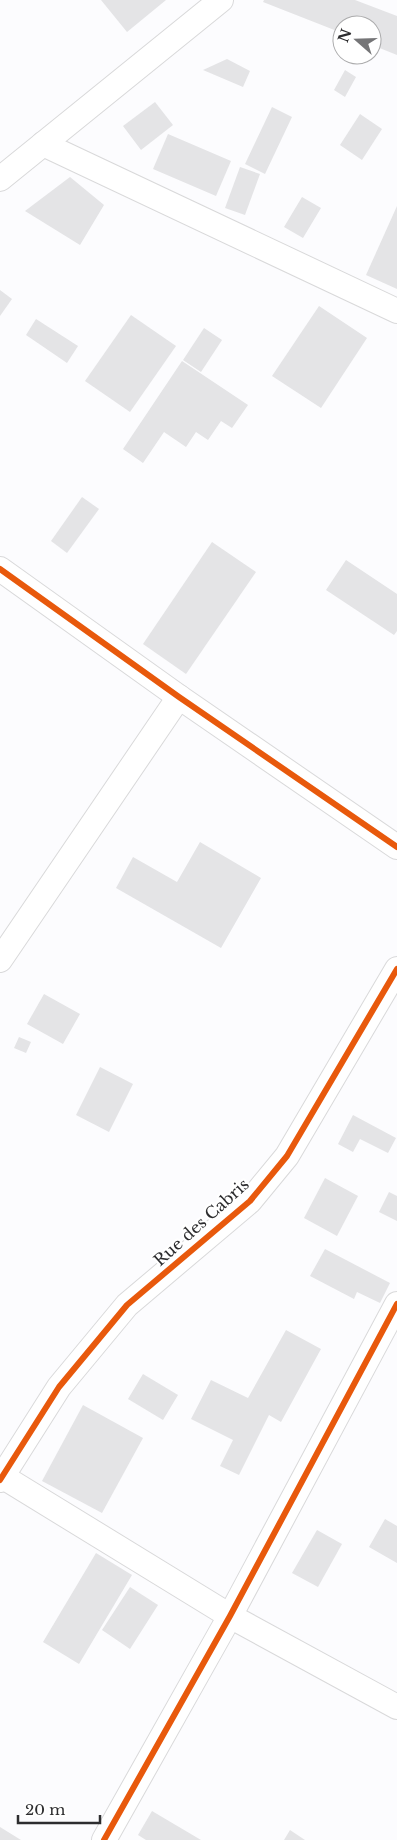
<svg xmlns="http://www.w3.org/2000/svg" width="397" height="1840" font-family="'Libre Baskerville',serif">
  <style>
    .building { fill: #e4e4e6 }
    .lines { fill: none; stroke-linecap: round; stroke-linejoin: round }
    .minor-casing { stroke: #d9d9da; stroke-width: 26 }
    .minor { stroke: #fff; stroke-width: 24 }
    .cycleway-casing { stroke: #fff; stroke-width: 9 }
    .cycleway { stroke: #e8590c; stroke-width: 6 }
    .labels { text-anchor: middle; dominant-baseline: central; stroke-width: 4.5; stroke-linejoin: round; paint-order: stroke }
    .street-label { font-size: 16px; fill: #2d2d2f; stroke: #fff }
  </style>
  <rect width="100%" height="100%" fill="#fcfcfe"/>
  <g class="building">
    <path d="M 101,0 L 166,0 L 127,32 Z"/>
    <path d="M 264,0 L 355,0 L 397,16 L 397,55 L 372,45 L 372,25 L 342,25 L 342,33 L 263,2 Z"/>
    <path d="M 227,59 L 250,71 L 243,87 L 203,70 Z"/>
    <path d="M 345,70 L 356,77 L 345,97 L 334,90 Z"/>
    <path d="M 155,102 L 173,125 L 141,150 L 123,126 Z"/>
    <path d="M 272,107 L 292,117 L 265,174 L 245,164 Z"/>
    <path d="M 360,114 L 382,129 L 362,160 L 340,145 Z"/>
    <path d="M 168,134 L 231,161 L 216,196 L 153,169 Z"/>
    <path d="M 240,167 L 260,174 L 245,215 L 225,208 Z"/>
    <path d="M 70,177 L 104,205 L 80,245 L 25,211 Z"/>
    <path d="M 302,197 L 321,208 L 303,238 L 284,227 Z"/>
    <path d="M 397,206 L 397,289 L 366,275 Z"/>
    <path d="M 0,290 L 12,299 L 0,316 Z"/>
    <path d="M 319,306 L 367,338 L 321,408 L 272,376 Z"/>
    <path d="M 131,315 L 176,346 L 130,412 L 85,381 Z"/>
    <path d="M 36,319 L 78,346 L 67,363 L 26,335 Z"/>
    <path d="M 204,328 L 222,340 L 201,372 L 183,360 Z"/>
    <path d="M 182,361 L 248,405 L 232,428 L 221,421 L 208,440 L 196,432 L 186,447 L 164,432 L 143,463 L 123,449 Z"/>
    <path d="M 82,497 L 99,509 L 67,553 L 51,541 Z"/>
    <path d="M 212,542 L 256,572 L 186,674 L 143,644 Z"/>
    <path d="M 346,560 L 397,594 L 397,631 L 394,635 L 326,590 Z"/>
    <path d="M 200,842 L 261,878 L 221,948 L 116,888 L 133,857 L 177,882 Z"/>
    <path d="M 44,994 L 80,1014 L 63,1044 L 27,1024 Z"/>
    <path d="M 19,1037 L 31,1042 L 26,1053 L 14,1048 Z"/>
    <path d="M 100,1067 L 133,1084 L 109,1132 L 76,1115 Z"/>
    <path d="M 353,1115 L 396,1138 L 388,1153 L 360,1139 L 353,1152 L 338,1144 Z"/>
    <path d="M 325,1178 L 358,1196 L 337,1236 L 304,1218 Z"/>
    <path d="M 389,1192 L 397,1196 L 397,1221 L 379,1212 Z"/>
    <path d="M 325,1249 L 390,1283 L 380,1303 L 357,1292 L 354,1299 L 310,1276 Z"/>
    <path d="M 286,1330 L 321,1349 L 281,1422 L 269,1415 L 239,1475 L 220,1466 L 233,1440 L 191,1419 L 211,1380 L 248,1398 Z"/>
    <path d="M 143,1374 L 178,1395 L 163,1420 L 128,1399 Z"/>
    <path d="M 83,1405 L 143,1438 L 102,1513 L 42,1481 Z"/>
    <path d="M 385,1519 L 397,1526 L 397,1563 L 369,1547 Z"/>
    <path d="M 317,1530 L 342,1544 L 318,1587 L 292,1573 Z"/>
    <path d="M 96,1553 L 132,1575 L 79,1664 L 43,1642 Z"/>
    <path d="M 130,1587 L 158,1605 L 130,1649 L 102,1630 Z"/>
    <path d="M 152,1811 L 201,1840 L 146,1840 L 138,1835 Z"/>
    <path d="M 0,1827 L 21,1840 L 0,1840 Z"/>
    <path d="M 290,1830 L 305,1840 L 284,1840 Z"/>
  </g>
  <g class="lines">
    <g class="minor-casing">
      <g id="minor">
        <path d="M 43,144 L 397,311"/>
        <path d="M 0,179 L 221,0"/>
        <path d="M 0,569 L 179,697 L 397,847"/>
        <path d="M 0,960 L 179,697"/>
        <path d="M 0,1475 L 230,1616 L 397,1707"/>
        <path d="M 0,1480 L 59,1387 L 127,1305 L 250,1201 L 287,1156 L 397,969"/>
        <path d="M 104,1840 L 230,1616 L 397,1304"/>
      </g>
    </g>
    <use href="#minor" class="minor"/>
    <g class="cycleway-casing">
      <g id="cycleway">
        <path d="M 0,569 L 179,697 L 397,847"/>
        <path d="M 0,1480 L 59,1387 L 127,1305 L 250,1201 L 287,1156 L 397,969"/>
        <path d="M 104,1840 L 230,1616 L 397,1304"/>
      </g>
    </g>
    <use href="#cycleway" class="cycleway"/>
  </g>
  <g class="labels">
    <g class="street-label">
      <text transform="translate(201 1222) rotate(-42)">Rue des Cabris</text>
    </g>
  </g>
  <g transform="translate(357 40) rotate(290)"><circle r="24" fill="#ffffff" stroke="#ababac"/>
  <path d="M0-4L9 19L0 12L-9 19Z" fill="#757577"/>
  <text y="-8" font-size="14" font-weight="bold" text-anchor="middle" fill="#2d2d2f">N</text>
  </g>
  <path d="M18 1815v8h82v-8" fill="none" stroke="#2d2d2f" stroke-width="2.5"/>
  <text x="25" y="1815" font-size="15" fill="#2d2d2f" stroke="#ffffff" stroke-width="4" paint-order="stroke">20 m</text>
</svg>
